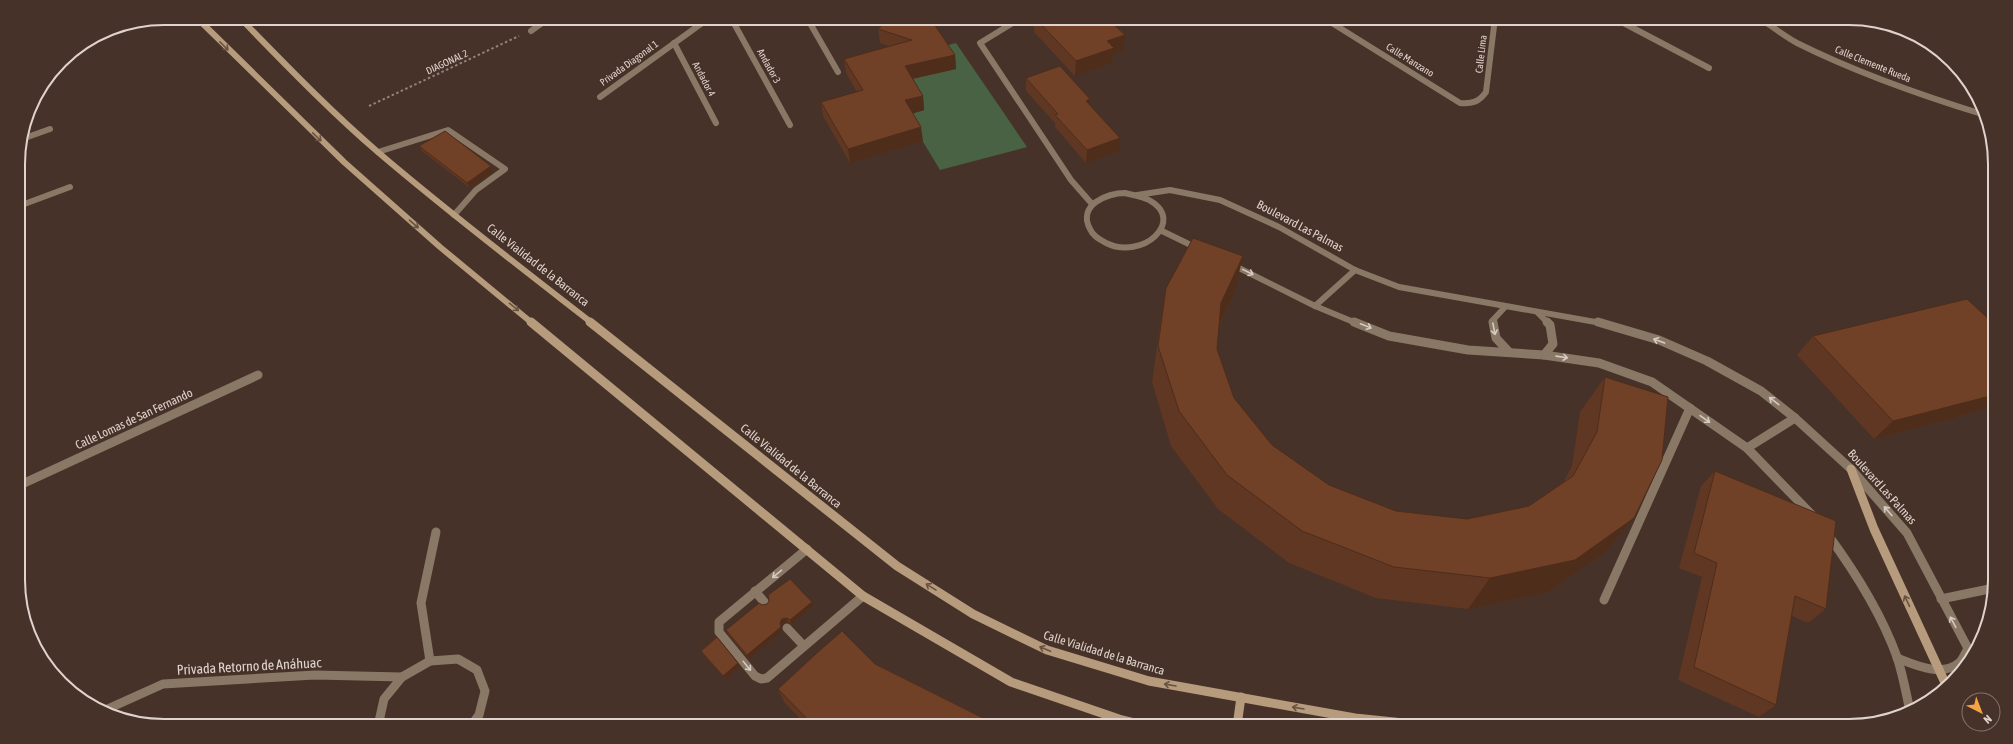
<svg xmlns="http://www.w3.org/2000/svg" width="2013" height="744" font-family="'Asap Condensed',sans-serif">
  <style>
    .green { fill: #486243 }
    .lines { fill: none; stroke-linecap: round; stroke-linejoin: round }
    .path { stroke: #93837b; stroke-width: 2; stroke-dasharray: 2.5 2.5; stroke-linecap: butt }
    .service-far1 { stroke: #887865; stroke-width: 6 }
    .service { stroke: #887865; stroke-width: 9 }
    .minor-far1 { stroke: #887865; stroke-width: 6 }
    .minor { stroke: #887865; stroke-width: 9 }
    .secondary-far1 { stroke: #b69b7d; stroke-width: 6 }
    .secondary { stroke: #b69b7d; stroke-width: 9 }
    .wall { fill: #603722 }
    .shaded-wall { fill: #4e2d1b }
    .building { fill: #704027; stroke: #4e2d1b }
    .oneway { stroke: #685242 }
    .oneway2 { stroke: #d7cac3 }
    .labels { text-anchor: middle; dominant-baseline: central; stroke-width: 3; stroke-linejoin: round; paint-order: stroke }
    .far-street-label { font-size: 10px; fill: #e0d3cd; stroke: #463228 }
    .street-label { font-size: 12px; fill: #e0d3cd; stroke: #463228 }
    .near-street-label { font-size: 14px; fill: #e0d3cd; stroke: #463228 }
    .rim { fill: none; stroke: #e0d3cd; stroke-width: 2 }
  </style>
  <rect width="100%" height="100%" fill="#463228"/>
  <path class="green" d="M 956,43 L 1027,147 L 940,170 L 907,115 L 924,110 L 906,80 L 941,47 Z"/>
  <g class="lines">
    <path class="path" d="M 369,106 L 519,36"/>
    <path class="service-far1" d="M 378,152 L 448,130 L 505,169 L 476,190 L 454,215"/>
    <g class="service">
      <path d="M 807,549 L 719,622 L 719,632 L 755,676 L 761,679 L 767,678 L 863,596"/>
      <path d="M 755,591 L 765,603"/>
      <path d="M 1941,599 L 1994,588"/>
      <path d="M 787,628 L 804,646"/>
    </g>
    <g class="minor-far1">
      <path d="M 174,18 L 175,20 L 200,22"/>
      <path d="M 731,18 L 790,125"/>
      <path d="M 807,18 L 838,72"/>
      <path d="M 880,18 L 887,27"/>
      <path d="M 1021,18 L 980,43 L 1071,180 L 1092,204"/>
      <path d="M 1324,18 L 1460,103 C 1472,104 1479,102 1486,92 L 1495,18"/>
      <path d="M 1614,18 L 1709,68"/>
      <path d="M 1759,18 C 1772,26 1784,36 1797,43 C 1855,72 1923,96 1985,115"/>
      <path d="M 531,31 L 549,18"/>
      <path d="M 674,43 L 716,123"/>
      <path d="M 64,59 L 70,57"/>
      <path d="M 600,97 L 709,18"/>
      <path d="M 22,139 L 50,129"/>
      <path d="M 1125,193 C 1132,195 1142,196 1149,200 C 1187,221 1142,261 1106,243 C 1099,239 1093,236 1090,229 C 1077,205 1107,193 1125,193 Z"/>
      <path d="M 1137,195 L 1170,190 L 1220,200 L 1279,227 L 1355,270 L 1399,287 L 1601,323"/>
      <path d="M 19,206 L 70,187"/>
      <path d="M 1162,231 L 1199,249"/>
      <path d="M 1231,264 L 1315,306 L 1356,323"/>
      <path d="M 1315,306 L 1355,270"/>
      <path d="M 1537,312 L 1548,323"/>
      <path d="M 1493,323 L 1493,320 L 1505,307"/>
    </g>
    <g class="minor">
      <path d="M 1354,322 L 1389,336 L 1468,350 L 1544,355 L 1599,363 L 1652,382 L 1747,448 L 1813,516"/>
      <path d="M 1493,322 L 1496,338 L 1509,352"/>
      <path d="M 1598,322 L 1659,340 L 1707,361 L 1761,391 L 1795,418 L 1851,469 L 1907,533 L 1972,656"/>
      <path d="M 1544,355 L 1553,344 L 1550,325 L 1547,322"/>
      <path d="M 1747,448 L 1795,418"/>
      <path d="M 20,485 L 258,375"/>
      <path d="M 1828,535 C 1856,573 1881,613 1897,657 C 1903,675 1906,693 1910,711"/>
      <path d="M 1604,600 L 1690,408"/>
      <path d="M 1897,658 C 1915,665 1942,678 1960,662 C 1963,659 1965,653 1968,649"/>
      <path d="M 430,661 L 421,603 L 436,532"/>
      <path d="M 103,711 L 163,684 L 315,675 L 402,677"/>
      <path d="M 378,726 L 384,699 L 402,677 L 430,661 L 458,659 L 477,670 L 485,691 L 479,715 L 471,726"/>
    </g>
    <g class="secondary-far1">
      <path d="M 197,18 L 344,162 L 440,247 L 532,323"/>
      <path d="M 240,18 C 285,64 330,111 379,153 C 448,212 520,267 592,323"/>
    </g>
    <g class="secondary">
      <path d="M 531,322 L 863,596 L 1011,682 L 1119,719 L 1147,726"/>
      <path d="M 590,322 L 897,566 L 973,614 L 1047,650 L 1149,681 L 1355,718 L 1433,726"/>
      <path d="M 1851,469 L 1874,529 L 1947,687"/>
      <path d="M 1237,726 L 1241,697"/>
    </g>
  </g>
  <g class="wall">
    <path d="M 1034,18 L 1107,18 L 1123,50 L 1113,54 L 1112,63 L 1075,76 L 1034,32 Z"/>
    <path d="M 878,29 L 955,55 L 956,69 L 913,79 L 923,96 L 924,110 L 913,113 L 923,141 L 850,163 L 823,116 L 821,102 L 857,92 L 846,73 L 844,59 L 889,46 L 880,43 Z"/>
    <path d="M 1026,78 L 1090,105 L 1119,151 L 1086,163 L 1055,127 L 1055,123 L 1026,91 Z"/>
    <path d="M 419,146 L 491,166 L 494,171 L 470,188 L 422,151 Z"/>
    <path d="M 1166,288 L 1234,294 L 1219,326 L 1217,349 L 1234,398 L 1272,445 L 1329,485 L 1396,511 L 1467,519 L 1529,506 L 1563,483 L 1572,466 L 1580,412 L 1605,377 L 1634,518 L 1606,551 L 1548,592 L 1468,609 L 1376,598 L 1289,563 L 1218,509 L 1171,446 L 1152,382 L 1160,325 Z"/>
    <path d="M 1994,324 L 1994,407 L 1874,439 L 1797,355 L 1813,336 Z"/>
    <path d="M 1715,471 L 1826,609 L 1808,623 L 1792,616 L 1776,705 L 1759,717 L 1678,680 L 1702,577 L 1679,568 L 1701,486 Z"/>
    <path d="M 813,606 L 791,624 L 788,622 L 783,623 L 781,627 L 782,631 L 749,659 L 728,634 L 726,630 Z"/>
    <path d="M 701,651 L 740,667 L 725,679 L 703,654 Z"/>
    <path d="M 875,664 L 983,718 L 983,726 L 807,726 L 784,702 L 778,689 Z"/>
  </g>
  <g class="shaded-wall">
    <path d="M 1125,35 L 1123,50 L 1113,54 L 1112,63 L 1075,76 L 1076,61 L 1107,41 Z"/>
    <path d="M 955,55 L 956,69 L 906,80 L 905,66 Z"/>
    <path d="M 923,96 L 924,110 L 907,115 L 905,100 Z"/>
    <path d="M 1090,99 L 1089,112 L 1086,101 Z"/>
    <path d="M 921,127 L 923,141 L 850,163 L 848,149 Z"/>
    <path d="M 1120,138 L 1119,151 L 1086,163 L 1087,150 Z"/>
    <path d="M 491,166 L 494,171 L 470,188 L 467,183 Z"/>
    <path d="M 1243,256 L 1234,294 L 1212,339 L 1221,303 Z"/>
    <path d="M 1994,395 L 1994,407 L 1874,439 L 1893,421 Z"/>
    <path d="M 1634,518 L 1606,551 L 1548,592 L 1468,609 L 1490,578 Z"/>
    <path d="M 812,602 L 813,606 L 791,624 L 790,620 Z"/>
    <path d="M 787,618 L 788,622 L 783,623 L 781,627 L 782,631 L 749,659 L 747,655 L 780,623 L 782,619 Z"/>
    <path d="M 738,663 L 740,667 L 725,679 L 723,676 Z"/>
    <path d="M 983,718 L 983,726 L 973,726 Z"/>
  </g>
  <g class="building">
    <path d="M 890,18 L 930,18 L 955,55 L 905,66 L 923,96 L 905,100 L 921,127 L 848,149 L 821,102 L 863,90 L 844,59 L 912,40 L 878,29 Z"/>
    <path d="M 1035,18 L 1107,18 L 1125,35 L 1107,41 L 1114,48 L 1076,61 Z"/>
    <path d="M 1060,66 L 1090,99 L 1086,101 L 1120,138 L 1087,150 L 1055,115 L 1058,114 L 1026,78 Z"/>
    <path d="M 445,131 L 491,166 L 467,183 L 419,146 Z"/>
    <path d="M 1193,238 L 1243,256 L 1221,303 L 1217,349 L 1234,398 L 1272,445 L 1329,485 L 1396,511 L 1467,519 L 1529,506 L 1573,476 L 1597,432 L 1605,377 L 1668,397 L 1662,460 L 1634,518 L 1575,560 L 1490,578 L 1394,567 L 1302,531 L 1227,475 L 1179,411 L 1158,346 L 1166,288 Z"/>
    <path d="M 1967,299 L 1994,324 L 1994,395 L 1893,421 L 1813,336 Z"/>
    <path d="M 1715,471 L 1836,521 L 1826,609 L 1795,596 L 1776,705 L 1694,667 L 1717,563 L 1694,553 Z"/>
    <path d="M 790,579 L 812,602 L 790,620 L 787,618 L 782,619 L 780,623 L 781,627 L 747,655 L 726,630 L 759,603 L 762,605 L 767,604 L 769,601 L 768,595 Z"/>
    <path d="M 842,631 L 875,664 L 983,718 L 973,726 L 814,726 L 778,689 L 818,652 Z"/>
    <path d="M 717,637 L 738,663 L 723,676 L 701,651 Z"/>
  </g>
  <defs><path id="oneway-shaft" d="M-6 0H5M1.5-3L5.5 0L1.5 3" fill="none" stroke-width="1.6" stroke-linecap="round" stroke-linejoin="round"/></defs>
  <g class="oneway">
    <use href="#oneway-shaft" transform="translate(224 46) rotate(45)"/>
    <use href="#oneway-shaft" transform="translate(317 137) rotate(44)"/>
    <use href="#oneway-shaft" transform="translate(414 224) rotate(41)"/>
    <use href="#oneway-shaft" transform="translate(514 307) rotate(39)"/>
    <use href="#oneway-shaft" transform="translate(931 587) rotate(-148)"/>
    <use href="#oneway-shaft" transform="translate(1907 601) rotate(-115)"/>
    <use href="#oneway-shaft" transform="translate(1045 649) rotate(-157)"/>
    <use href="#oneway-shaft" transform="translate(1170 685) rotate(-170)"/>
    <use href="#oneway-shaft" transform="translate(1298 708) rotate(-170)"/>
  </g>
  <g class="oneway2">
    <use href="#oneway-shaft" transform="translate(1248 272) rotate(26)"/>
    <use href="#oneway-shaft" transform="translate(1366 326) rotate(22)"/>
    <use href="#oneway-shaft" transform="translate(1494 329) rotate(79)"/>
    <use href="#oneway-shaft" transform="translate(1659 341) rotate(-160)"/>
    <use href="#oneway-shaft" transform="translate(1562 357) rotate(8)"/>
    <use href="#oneway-shaft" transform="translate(1774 401) rotate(-142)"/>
    <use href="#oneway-shaft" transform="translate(1705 419) rotate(35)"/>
    <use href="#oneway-shaft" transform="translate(1888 511) rotate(-131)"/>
    <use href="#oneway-shaft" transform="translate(777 574) rotate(141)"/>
    <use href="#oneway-shaft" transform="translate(1953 622) rotate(-118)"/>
    <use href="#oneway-shaft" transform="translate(747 666) rotate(51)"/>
  </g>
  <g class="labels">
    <g class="far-street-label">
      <text transform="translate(1481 54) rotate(-83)">Calle Lima</text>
      <text transform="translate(1410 60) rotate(32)">Calle Manzano</text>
      <text transform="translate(447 62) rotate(-25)">DIAGONAL 2</text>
      <text transform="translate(629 63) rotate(-36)">Privada Diagonal 1</text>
      <text transform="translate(1873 64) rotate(22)">Calle Clemente Rueda</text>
      <text transform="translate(769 66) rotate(61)">Andador 3</text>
      <text transform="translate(704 79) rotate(62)">Andador 4</text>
    </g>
    <g class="street-label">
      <text transform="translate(1300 226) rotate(28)">Boulevard Las Palmas</text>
      <text transform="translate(538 265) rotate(38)">Calle Vialidad de la Barranca</text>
      <text transform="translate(134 419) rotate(-25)">Calle Lomas de San Fernando</text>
      <text transform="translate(791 466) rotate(39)">Calle Vialidad de la Barranca</text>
      <text transform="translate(1882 487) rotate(48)">Boulevard Las Palmas</text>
      <text transform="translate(1104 653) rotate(17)">Calle Vialidad de la Barranca</text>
    </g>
    <g class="near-street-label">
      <text transform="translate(249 666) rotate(-3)">Privada Retorno de Anáhuac</text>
    </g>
  </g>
  <path d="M0 0H2013V744H0ZM164 25H1849A139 139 0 0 1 1988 164V580A139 139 0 0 1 1849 719H164A139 139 0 0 1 25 580V164A139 139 0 0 1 164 25Z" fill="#463228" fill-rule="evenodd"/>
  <path class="rim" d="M164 25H1849A139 139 0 0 1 1988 164V580A139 139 0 0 1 1849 719H164A139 139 0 0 1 25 580V164A139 139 0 0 1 164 25Z"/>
  <g transform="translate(1981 712) rotate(138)"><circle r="19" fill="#463228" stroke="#84726a"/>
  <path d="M0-3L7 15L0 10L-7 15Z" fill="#f5a345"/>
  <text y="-6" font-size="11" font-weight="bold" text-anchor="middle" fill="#e0d3cd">N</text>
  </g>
</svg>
